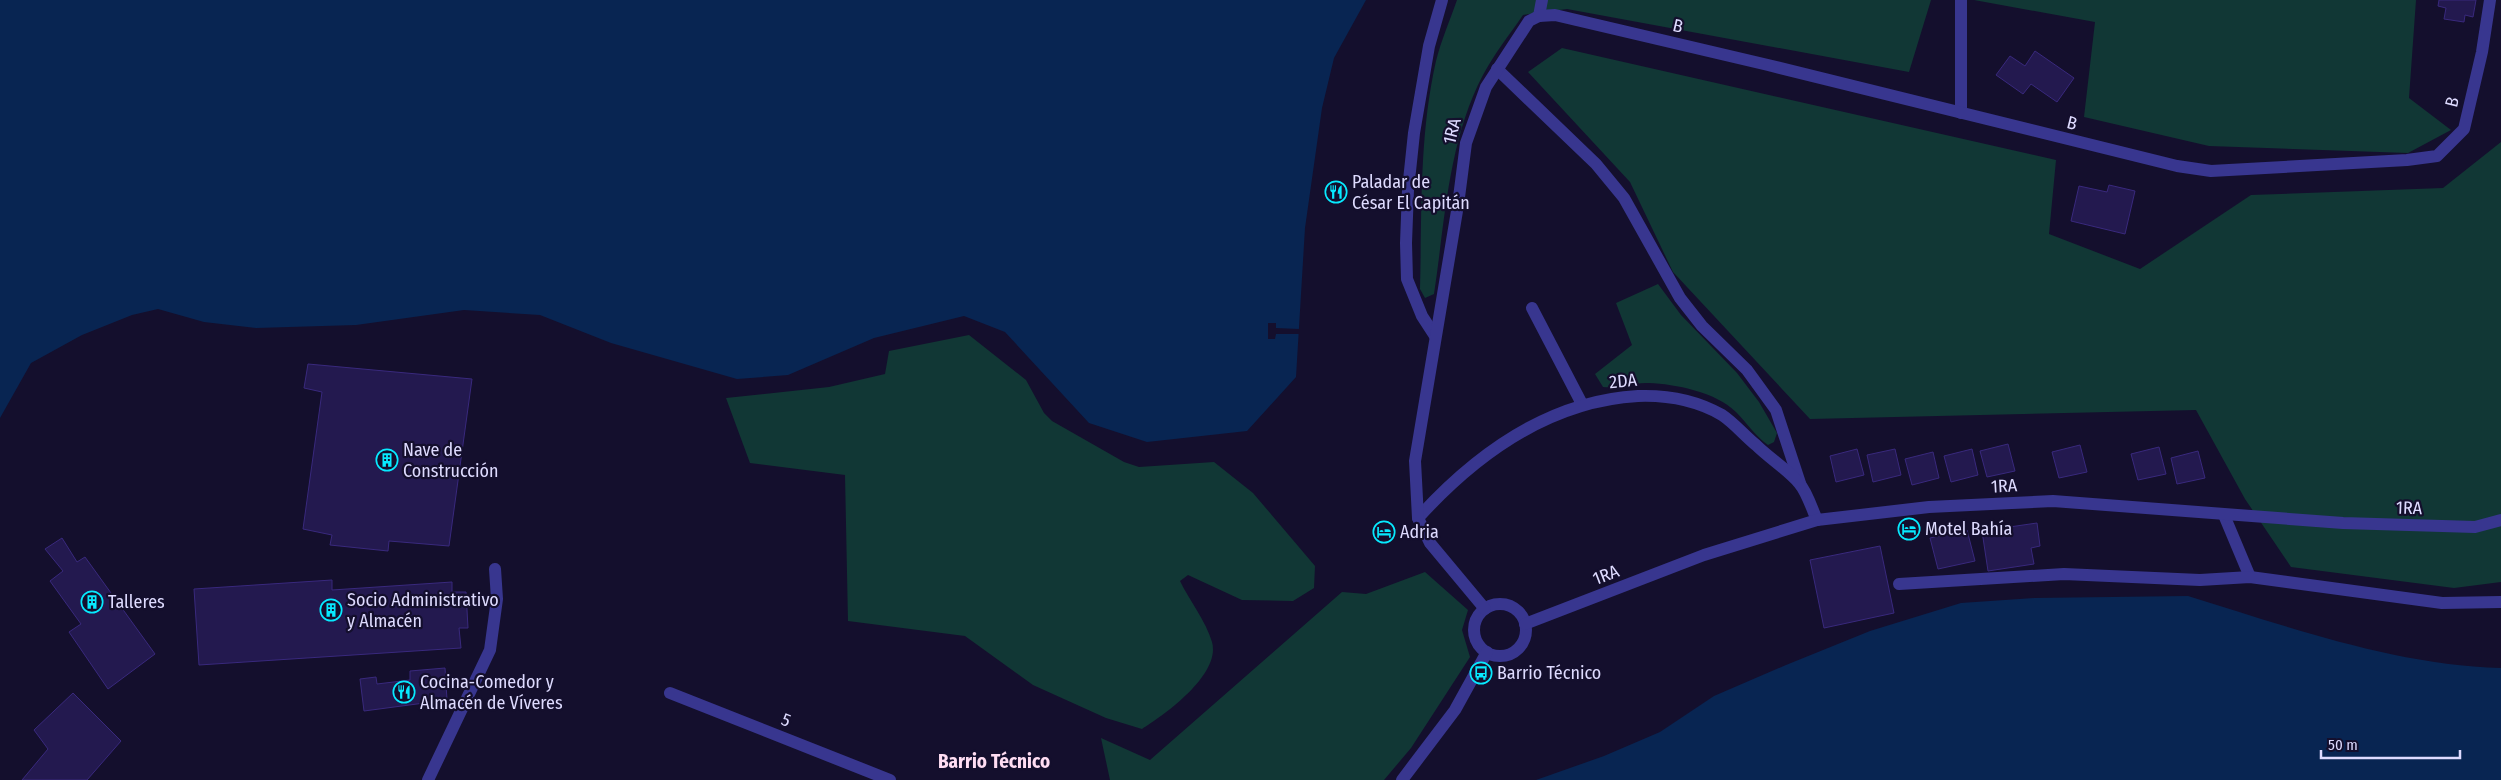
<svg xmlns="http://www.w3.org/2000/svg" width="2501" height="780" font-family="'Fira Sans Condensed',sans-serif">
  <style>
    .green { fill: #113735 }
    .water { fill: #082552 }
    .pier { fill: #140f2d }
    .building { fill: #23194f; stroke: #39297d }
    .lines { fill: none; stroke-linecap: round; stroke-linejoin: round }
    .minor { stroke: #38368f; stroke-width: 12 }
    .tertiary { stroke: #38368f; stroke-width: 12 }
    .labels { text-anchor: middle; dominant-baseline: central; stroke-width: 4.5; stroke-linejoin: round; paint-order: stroke }
    .street-label { font-size: 18px; fill: #dedbff; stroke: #140f2d }
    .poi-label { font-size: 18px; fill: #dedbff; stroke: #140f2d; text-anchor: start }
    .neighbourhood-label { font-size: 19px; font-weight: bold; fill: #ffddf3; stroke: #140f2d }
  </style>
  <rect width="100%" height="100%" fill="#140f2d"/>
  <g class="green">
    <path d="M 1457,0 L 1931,0 L 1909,72 L 1567,9 L 1523,15 C 1510,34 1494,54 1483,75 C 1448,141 1445,222 1434,294 L 1425,298 L 1420,289 C 1422,212 1419,136 1436,61 C 1441,41 1450,20 1457,0 Z"/>
    <path d="M 1974,0 L 2416,0 L 2409,98 L 2451,130 L 2408,153 L 2209,146 L 2084,117 L 2095,22 Z"/>
    <path d="M 1562,48 L 2056,160 L 2049,234 L 2140,269 L 2251,195 L 2443,188 L 2501,142 L 2501,582 L 2454,588 L 2291,567 L 2245,499 L 2196,410 L 1810,419 L 1673,272 L 1630,182 L 1528,72 Z"/>
    <path d="M 1658,284 L 1681,315 L 1737,373 L 1759,402 L 1777,433 L 1774,442 L 1768,445 C 1755,436 1747,423 1736,412 C 1716,392 1675,384 1649,383 C 1633,382 1619,389 1603,387 L 1595,374 L 1632,345 L 1616,303 Z"/>
    <path d="M 969,335 L 1026,380 L 1044,413 L 1052,421 L 1124,462 L 1139,467 L 1214,462 L 1253,493 L 1315,566 L 1314,588 L 1293,601 L 1242,600 L 1188,575 L 1180,581 C 1189,600 1206,621 1212,642 C 1221,674 1166,714 1142,729 L 1106,718 L 1033,685 L 965,636 L 848,621 L 845,475 L 750,463 L 726,398 L 829,387 L 885,374 L 889,351 Z"/>
    <path d="M 1425,572 L 1468,610 L 1462,630 L 1470,657 L 1411,748 L 1384,780 L 1110,780 L 1101,738 L 1150,760 L 1342,592 L 1366,594 Z"/>
  </g>
  <g class="water">
    <path d="M 0,0 L 1366,0 L 1334,58 L 1322,108 L 1305,228 L 1296,377 L 1247,431 L 1147,442 L 1089,423 L 1005,332 L 964,316 L 874,338 L 788,375 L 737,379 L 611,343 L 540,315 L 464,310 L 356,325 L 256,328 L 204,322 L 158,309 L 132,315 L 82,335 L 31,363 L 0,418 Z"/>
    <path d="M 2188,596 C 2289,627 2394,665 2501,668 L 2501,780 L 1536,780 L 1604,756 L 1660,732 L 1714,696 L 1786,665 L 1870,631 L 1961,603 L 2034,598 Z"/>
  </g>
  <path class="pier" d="M 1268,323 L 1276,323 L 1276,328 L 1299,329 L 1299,334 L 1276,334 L 1275,339 L 1268,339 Z"/>
  <g class="building">
    <path d="M 2439,0 L 2476,0 L 2473,17 L 2465,15 L 2464,22 L 2444,19 L 2446,8 L 2438,6 Z"/>
    <path d="M 2035,51 L 2074,78 L 2057,102 L 2031,84 L 2023,94 L 1996,75 L 2010,56 L 2025,66 Z"/>
    <path d="M 2109,185 L 2135,191 L 2125,234 L 2071,221 L 2079,186 L 2107,192 Z"/>
    <path d="M 308,364 L 472,379 L 449,546 L 389,541 L 388,551 L 330,545 L 332,535 L 303,529 L 322,392 L 304,388 Z"/>
    <path d="M 2008,444 L 2015,471 L 1987,477 L 1980,451 Z"/>
    <path d="M 2080,445 L 2087,472 L 2059,478 L 2052,452 Z"/>
    <path d="M 2159,447 L 2166,474 L 2138,480 L 2131,454 Z"/>
    <path d="M 1857,449 L 1864,475 L 1836,482 L 1830,456 Z"/>
    <path d="M 1895,449 L 1901,475 L 1873,482 L 1867,455 Z"/>
    <path d="M 1972,449 L 1978,475 L 1951,482 L 1944,456 Z"/>
    <path d="M 2198,451 L 2205,478 L 2177,484 L 2171,458 Z"/>
    <path d="M 1933,452 L 1939,478 L 1912,485 L 1905,459 Z"/>
    <path d="M 2037,523 L 2040,546 L 2031,548 L 2034,564 L 1988,571 L 1982,531 Z"/>
    <path d="M 1967,530 L 1975,561 L 1938,569 L 1930,538 Z"/>
    <path d="M 62,538 L 77,562 L 85,557 L 155,654 L 108,689 L 69,632 L 81,624 L 50,581 L 63,571 L 45,549 Z"/>
    <path d="M 1880,546 L 1894,613 L 1824,628 L 1810,560 Z"/>
    <path d="M 332,580 L 332,590 L 452,582 L 452,592 L 466,592 L 468,628 L 459,628 L 461,648 L 199,665 L 194,589 Z"/>
    <path d="M 445,668 L 447,700 L 364,711 L 360,679 L 376,677 L 377,684 L 410,680 L 410,671 Z"/>
    <path d="M 73,693 L 121,741 L 87,780 L 22,780 L 48,749 L 34,730 Z"/>
  </g>
  <g class="lines">
    <g class="minor">
      <path d="M 1539,16 L 1542,0"/>
      <path d="M 1497,69 L 1596,164 L 1624,198 L 1680,298 L 1702,326 L 1747,370 L 1776,410 L 1800,483"/>
      <path d="M 1961,113 L 1961,0"/>
      <path d="M 1532,308 L 1582,404"/>
      <path d="M 1435,336 L 1422,316 L 1407,279 L 1406,243 L 1408,190 L 1414,133 L 1429,46 L 1442,0"/>
      <path d="M 2224,515 L 2250,577"/>
      <path d="M 1418,518 C 1476,454 1549,401 1638,396 C 1667,395 1696,400 1722,415 C 1734,423 1745,436 1756,445 C 1769,458 1787,469 1799,483 C 1807,492 1812,509 1817,520"/>
      <path d="M 1899,584 L 2064,574 L 2200,580 L 2250,577 L 2442,603 L 2501,602"/>
      <circle cx="1500" cy="630" r="26"/>
      <path d="M 1485,609 L 1430,543 L 1418,518 L 1415,461 L 1458,205 L 1466,143 L 1486,87 L 1529,21 L 1539,16 L 1555,15 L 1768,65 L 2177,166 L 2211,171 L 2407,160 L 2437,156 L 2464,129 L 2482,52 L 2490,0"/>
      <path d="M 1525,624 L 1704,555 L 1817,520 L 1929,507 L 2053,501 L 2343,523 L 2475,527 L 2501,520"/>
      <path d="M 670,693 L 890,780"/>
      <path d="M 428,780 L 490,650 L 497,599 L 495,569"/>
    </g>
    <path class="tertiary" d="M 1402,780 L 1455,710 L 1487,652"/>
  </g>
  <defs>
    <g id="restaurant-ring" transform="scale(1.125)"><circle r="9.5" fill="#140f2d" stroke="#07eaff" stroke-width="1.5"/><path d="M-5-6h1v4h1v-4h1v4h1v-4h1v5L-1.5 .5V6h-2V.5L-5-1ZM5-6V6H3V1.5H1.5Q1.5-4 5-6Z" fill="#07eaff"/></g>
    <g id="building-ring" transform="scale(1.125)"><circle r="9.5" fill="#140f2d" stroke="#07eaff" stroke-width="1.5"/><path d="M-4-6H4V6H1V3H-1V6H-4ZM-2.5-4.3h1.7v1.8h-1.7ZM.8-4.3h1.7v1.8H.8ZM-2.5-1h1.7V.8h-1.7ZM.8-1h1.7V.8H.8Z" fill="#07eaff"/></g>
    <g id="hotel-ring" transform="scale(1.125)"><circle r="9.5" fill="#140f2d" stroke="#07eaff" stroke-width="1.5"/><path d="M-6-4.5h1.5V1H6V5H4.5V3h-9V5H-6ZM-4 0a1.8 1.8 0 1 1 3.6 0ZM.5 0V-2.5h3Q6-2.5 6 0Z" fill="#07eaff"/></g>
    <g id="bus-ring" transform="scale(1.125)"><circle r="9.5" fill="#140f2d" stroke="#07eaff" stroke-width="1.5"/><path d="M-5-6H5V4H4V6H2V4H-2V6H-4V4H-5ZM-3.5-4V0h7V-4ZM-3.5 1.2v1.5H-2V1.2ZM2 1.2v1.5H3.5V1.2Z" fill="#07eaff"/></g>
  </defs>
  <g fill-rule="evenodd">
    <use href="#restaurant-ring" x="1336" y="192"/>
    <use href="#building-ring" x="387" y="460"/>
    <use href="#hotel-ring" x="1909" y="529"/>
    <use href="#hotel-ring" x="1384" y="532"/>
    <use href="#building-ring" x="92" y="602"/>
    <use href="#building-ring" x="331" y="610"/>
    <use href="#bus-ring" x="1481" y="673"/>
    <use href="#restaurant-ring" x="404" y="692"/>
  </g>
  <g class="labels">
    <g class="street-label">
      <text transform="translate(1678 26) rotate(13)">B</text>
      <text transform="translate(2452 102) rotate(-76)">B</text>
      <text transform="translate(2072 123) rotate(14)">B</text>
      <text transform="translate(1452 131) rotate(-76)">1RA</text>
      <text transform="translate(1623 381) rotate(-5)">2DA</text>
      <text transform="translate(2004 486) rotate(-3)">1RA</text>
      <text transform="translate(2409 508) rotate(2)">1RA</text>
      <text transform="translate(1606 575) rotate(-21)">1RA</text>
      <text transform="translate(786 720) rotate(22)">5</text>
    </g>
    <g class="poi-label">
      <text x="1352" y="182">Paladar de<tspan x="1352" dy="21">César El Capitán</tspan></text>
      <text x="403" y="450">Nave de<tspan x="403" dy="21">Construcción</tspan></text>
      <text x="1925" y="529">Motel Bahía</text>
      <text x="1400" y="532">Adria</text>
      <text x="347" y="600">Socio Administrativo<tspan x="347" dy="21">y Almacén</tspan></text>
      <text x="108" y="602">Talleres</text>
      <text x="1497" y="673">Barrio Técnico</text>
      <text x="420" y="682">Cocina-Comedor y<tspan x="420" dy="21">Almacén de Víveres</tspan></text>
    </g>
    <g class="neighbourhood-label">
      <text x="994" y="761">Barrio Técnico</text>
    </g>
  </g>
  <path d="M2321 750v8h139v-8" fill="none" stroke="#dedbff" stroke-width="2.5"/>
  <text x="2328" y="750" font-size="15" fill="#dedbff" stroke="#140f2d" stroke-width="4" paint-order="stroke">50 m</text>
</svg>
